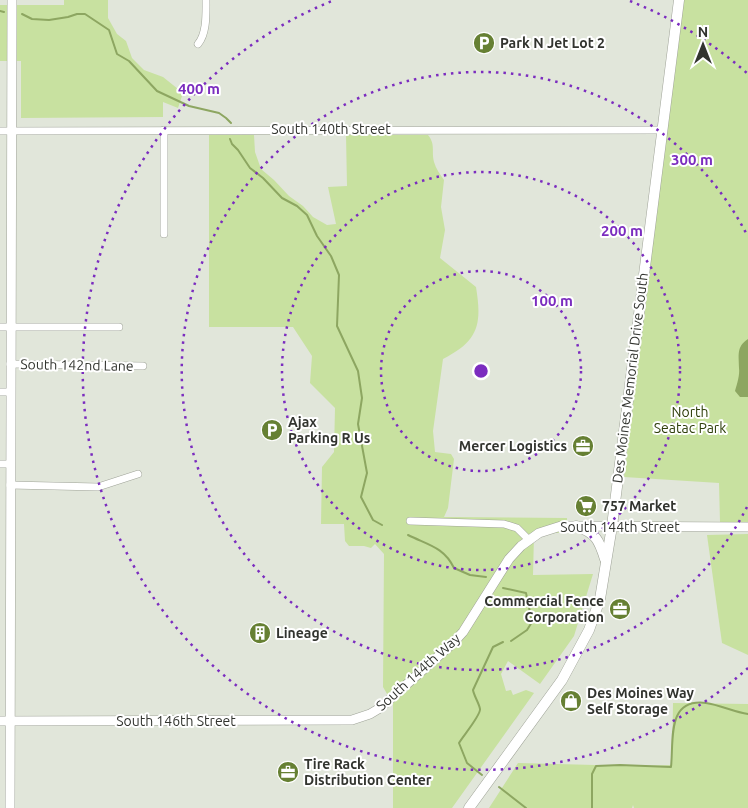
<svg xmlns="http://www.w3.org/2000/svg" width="748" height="808" font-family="Ubuntu,sans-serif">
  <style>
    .green { fill: #c8e1a0 }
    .water { fill: #8da661 }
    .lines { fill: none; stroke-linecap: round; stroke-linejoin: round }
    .stream { stroke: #8da661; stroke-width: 2 }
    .minor-casing { stroke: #9fa398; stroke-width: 8 }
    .tertiary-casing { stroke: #9fa398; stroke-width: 10 }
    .secondary-casing { stroke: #9fa398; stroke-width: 11 }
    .minor { stroke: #fff; stroke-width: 7 }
    .tertiary { stroke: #fff; stroke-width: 9 }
    .secondary { stroke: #fff; stroke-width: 10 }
    .ring { fill: none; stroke: #7b2cbf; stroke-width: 2.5; stroke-dasharray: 2.5 5 }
    .labels { text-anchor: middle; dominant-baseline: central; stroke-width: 4; stroke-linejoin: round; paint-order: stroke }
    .poi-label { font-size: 14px; font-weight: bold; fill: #32342f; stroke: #fff; text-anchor: start }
    .street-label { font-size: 14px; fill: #32342f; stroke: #fff }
    .park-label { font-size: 14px; fill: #2f3f0b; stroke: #fff }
    .centre { fill: #7b2cbf; stroke: #fff; stroke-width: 2.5 }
    .ring-label { font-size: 15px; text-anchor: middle; font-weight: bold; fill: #7b2cbf; stroke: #fff; stroke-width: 4; stroke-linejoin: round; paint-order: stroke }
  </style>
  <rect width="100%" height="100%" fill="#e1e6da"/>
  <g class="green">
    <path d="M 64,0 L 108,0 L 108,18 L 117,34 L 126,41 L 132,58 L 144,70 L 163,77 L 183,93 L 178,108 L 163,102 L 163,117 L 21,118 L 21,61 L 0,61 L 0,5 L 64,5 Z"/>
    <path d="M 683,0 L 748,0 L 748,522 L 720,522 L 719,483 L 624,477 Z"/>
    <path d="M 209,135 L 254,135 L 255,152 L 261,169 L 274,180 L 289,196 L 303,206 L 313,217 L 327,225 L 336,224 L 328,187 L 347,186 L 346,135 L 428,135 C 436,145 431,151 434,162 C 436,169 440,174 444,180 L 441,207 L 445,230 L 440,258 L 476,287 C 482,324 479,341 443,359 L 433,431 L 435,452 L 451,454 L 454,459 L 448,508 L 444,517 L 567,518 L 567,532 L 534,535 L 533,575 L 593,574 L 574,636 L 540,684 L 508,661 L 501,674 L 506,691 L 511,690 L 513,695 L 526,690 L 534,693 L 452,808 L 393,808 L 393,704 L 383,687 L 384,554 L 375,544 L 371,548 L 364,546 L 349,546 L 345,541 L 344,524 L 321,524 L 322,467 L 334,452 L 335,408 L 310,383 L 312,356 L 293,327 L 209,327 Z"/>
    <path d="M 748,534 L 748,655 L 722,643 L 707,535 Z"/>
    <path d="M 673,703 L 748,704 L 748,808 L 634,808 L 633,805 L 632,808 L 489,808 L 518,763 L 634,766 L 672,765 Z"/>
  </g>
  <path class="water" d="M 748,339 L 748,397 L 740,397 L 735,391 C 737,384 740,375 739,368 C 739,355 736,347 748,339 Z"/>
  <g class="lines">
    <g class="stream">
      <path d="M 0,11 L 4,12"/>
      <path d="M 22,14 L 32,19 L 49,20 L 68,17 L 77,14 L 85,14 L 109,30 L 117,54 L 129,61 L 157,91 L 189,106 L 219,113 L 226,118 L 231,123"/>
      <path d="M 230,139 L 232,144 L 238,150 L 250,168 L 263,178 L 282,198 L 297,206 L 307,215 L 317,236 L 331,256 L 339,275 L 337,326 L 358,371 L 362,398 L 358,424 L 367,473 L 361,497 L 373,520 L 382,525"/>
      <path d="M 408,535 C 428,545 444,547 454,568 L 470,575 L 486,577"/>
      <path d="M 503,588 L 526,593 L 532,622 L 527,630 L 511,641"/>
      <path d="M 482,775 L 467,763 L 459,743 C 463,736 481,715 480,709 C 479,703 474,696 473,690 L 493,647 L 503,642"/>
      <path d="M 499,787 L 526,808"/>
      <path d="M 592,808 L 592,774 L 596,766 L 620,765 L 671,767 C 674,740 666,698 706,703 C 720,705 734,712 748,714"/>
    </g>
    <g class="minor-casing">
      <g id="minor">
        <path d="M 198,44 C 207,33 206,14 206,0"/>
        <path d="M 164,130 L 164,234"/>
        <path d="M 0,131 L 662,130"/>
        <path d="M 0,327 L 119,327"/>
        <path d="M 10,364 L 143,366"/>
        <path d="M 0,392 L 10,392"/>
        <path d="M 0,464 L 10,464"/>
        <path d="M 10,485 L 98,487 L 138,474"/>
        <path d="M 410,521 L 504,524 L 517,528 L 528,539"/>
      </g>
    </g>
    <g class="tertiary-casing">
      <g id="tertiary">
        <path d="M 0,721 L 352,720 L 370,714 L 380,708 L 452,644 L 463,632 L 509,559 L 521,546 L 539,533 L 561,526 L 748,527"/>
        <path d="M 10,808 L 12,0"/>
      </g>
    </g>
    <g class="secondary-casing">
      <g id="secondary">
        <path d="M 576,526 C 596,533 599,540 605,559"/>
        <path d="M 469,808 L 562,680 L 589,630 L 600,599 L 612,526 L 679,0"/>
      </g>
    </g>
    <use href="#minor" class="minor"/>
    <use href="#tertiary" class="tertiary"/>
    <use href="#secondary" class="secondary"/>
  </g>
  <g class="ring">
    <circle cx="481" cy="371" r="100"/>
    <circle cx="481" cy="371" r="199"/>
    <path d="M747 507A299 299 0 1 1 747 235"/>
    <path d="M748 668A399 399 0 1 1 332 1M630 1A399 399 0 0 1 748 74"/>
  </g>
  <defs>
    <g id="parking-disc" transform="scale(1.125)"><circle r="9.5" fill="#668033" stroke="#fff"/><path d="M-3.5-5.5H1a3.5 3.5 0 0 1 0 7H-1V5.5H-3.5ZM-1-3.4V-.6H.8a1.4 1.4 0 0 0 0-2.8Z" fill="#fff"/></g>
    <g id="office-disc" transform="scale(1.125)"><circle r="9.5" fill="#668033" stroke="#fff"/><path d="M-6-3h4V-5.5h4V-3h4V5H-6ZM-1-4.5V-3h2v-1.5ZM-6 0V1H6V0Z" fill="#fff"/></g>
    <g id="supermarket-disc" transform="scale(1.125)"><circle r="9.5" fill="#668033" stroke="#fff"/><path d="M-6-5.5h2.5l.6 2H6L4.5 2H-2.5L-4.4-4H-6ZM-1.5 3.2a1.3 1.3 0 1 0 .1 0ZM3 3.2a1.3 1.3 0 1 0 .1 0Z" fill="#fff"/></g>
    <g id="building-disc" transform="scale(1.125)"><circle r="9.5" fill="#668033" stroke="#fff"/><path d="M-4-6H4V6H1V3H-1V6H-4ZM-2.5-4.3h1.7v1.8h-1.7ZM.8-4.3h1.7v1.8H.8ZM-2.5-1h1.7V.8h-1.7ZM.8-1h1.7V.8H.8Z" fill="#fff"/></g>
    <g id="shop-disc" transform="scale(1.125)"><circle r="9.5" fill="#668033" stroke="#fff"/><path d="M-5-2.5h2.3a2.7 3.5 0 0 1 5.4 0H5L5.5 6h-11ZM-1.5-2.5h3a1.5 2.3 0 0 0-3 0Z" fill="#fff"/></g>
  </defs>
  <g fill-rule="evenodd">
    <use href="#parking-disc" x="484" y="43"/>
    <use href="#parking-disc" x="272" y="430"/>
    <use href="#office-disc" x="583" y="446"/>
    <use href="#supermarket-disc" x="586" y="506"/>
    <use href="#office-disc" x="620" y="609"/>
    <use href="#building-disc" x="260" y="633"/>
    <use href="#shop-disc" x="571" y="701"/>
    <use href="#office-disc" x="288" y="772"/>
  </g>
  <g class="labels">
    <g class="poi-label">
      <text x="500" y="43">Park N Jet Lot 2</text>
      <text x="288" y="422">Ajax<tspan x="288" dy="16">Parking R Us</tspan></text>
      <text x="567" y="446" text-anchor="end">Mercer Logistics</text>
      <text x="602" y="506">757 Market</text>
      <text x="604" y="601" text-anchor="end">Commercial Fence<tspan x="604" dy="16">Corporation</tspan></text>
      <text x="276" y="633">Lineage</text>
      <text x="587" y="693">Des Moines Way<tspan x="587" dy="16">Self Storage</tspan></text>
      <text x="304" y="764">Tire Rack<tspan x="304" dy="16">Distribution Center</tspan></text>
    </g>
    <g class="street-label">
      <text x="331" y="129">South 140th Street</text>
      <text transform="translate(77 365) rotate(1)">South 142nd Lane</text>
      <text transform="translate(630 378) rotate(-83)">Des Moines Memorial Drive South</text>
      <text x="620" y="527">South 144th Street</text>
      <text transform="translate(418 672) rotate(-42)">South 144th Way</text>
      <text x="176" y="721">South 146th Street</text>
    </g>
    <g class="park-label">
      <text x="690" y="412">North<tspan x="690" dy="16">Seatac Park</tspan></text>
    </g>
  </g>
  <circle cx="481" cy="371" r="8" class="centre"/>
  <g class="ring-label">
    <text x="199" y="94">400 m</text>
    <text x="692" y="165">300 m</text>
    <text x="622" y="236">200 m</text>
    <text x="552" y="306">100 m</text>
  </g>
  <g transform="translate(703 45)" stroke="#ffffff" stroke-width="4" paint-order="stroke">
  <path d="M0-4L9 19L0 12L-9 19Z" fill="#32342f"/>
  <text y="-8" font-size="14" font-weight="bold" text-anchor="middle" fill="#32342f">N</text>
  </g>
</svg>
